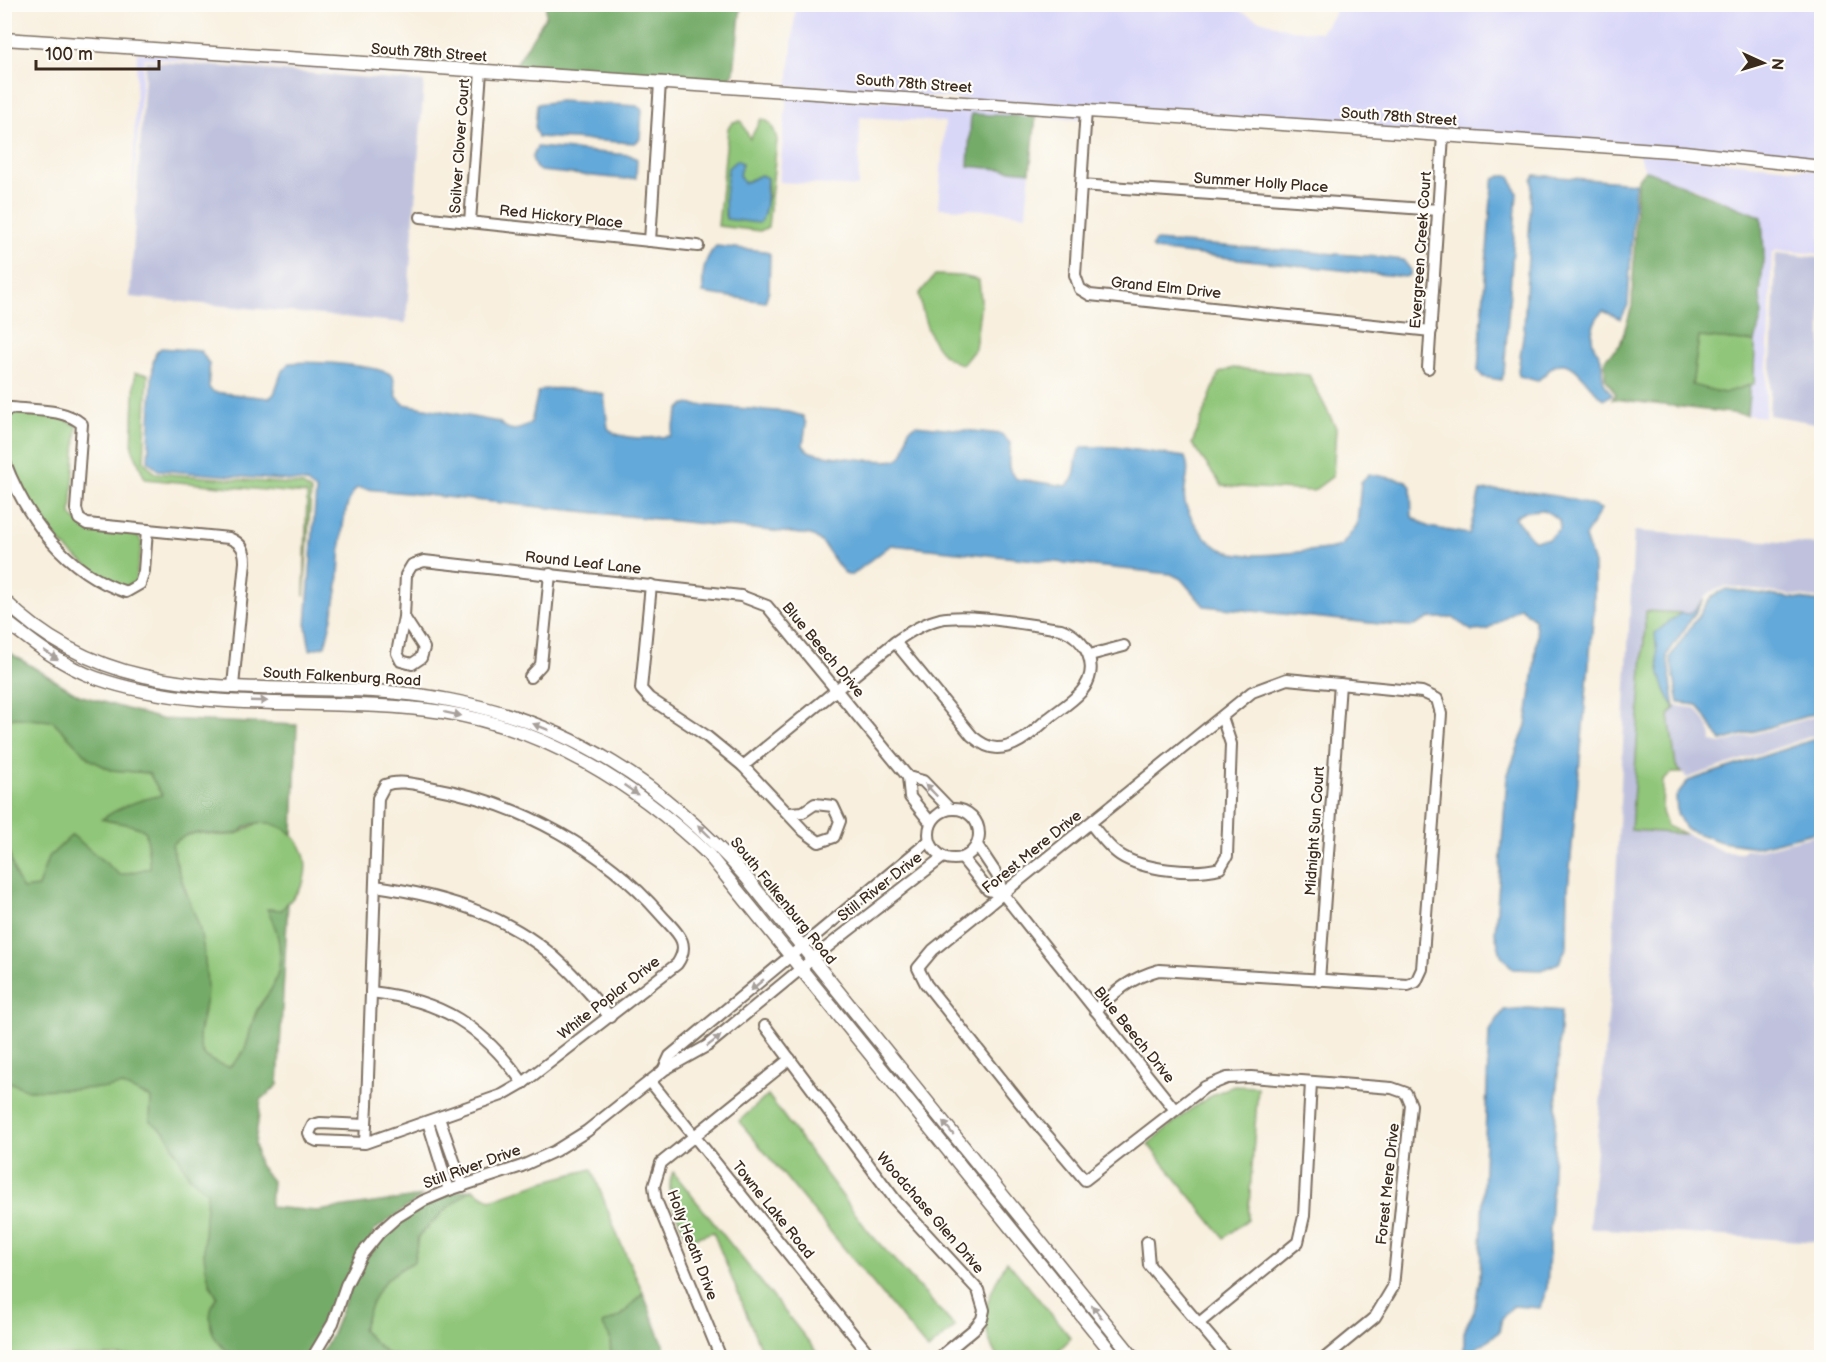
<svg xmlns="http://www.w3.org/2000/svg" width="1826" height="1362" font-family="'Balsamiq Sans',sans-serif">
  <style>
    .built { fill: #d9d7f8 }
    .industrial { fill: #c0c2dd }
    .green { fill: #90c679; stroke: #66784c; stroke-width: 1.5; fill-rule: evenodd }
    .forest { fill: #74ab69; stroke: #586a44; stroke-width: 1.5 }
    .water { fill: #64a9d9; stroke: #506a7c; stroke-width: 1.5; fill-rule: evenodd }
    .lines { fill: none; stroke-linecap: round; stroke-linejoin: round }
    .minor-casing { stroke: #7d6f61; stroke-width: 14 }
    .tertiary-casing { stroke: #7d6f61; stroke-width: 15 }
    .minor { stroke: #fff; stroke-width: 10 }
    .tertiary { stroke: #fff; stroke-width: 12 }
    .oneway { fill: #a79f9a }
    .labels { text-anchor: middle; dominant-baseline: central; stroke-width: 4.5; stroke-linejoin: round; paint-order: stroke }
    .street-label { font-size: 15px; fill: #3b2a1e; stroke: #fdfcf7 }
  </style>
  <rect width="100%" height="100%" fill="#fdfcf7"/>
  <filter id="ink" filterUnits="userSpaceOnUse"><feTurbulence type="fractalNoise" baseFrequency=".0167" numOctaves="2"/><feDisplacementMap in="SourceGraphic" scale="12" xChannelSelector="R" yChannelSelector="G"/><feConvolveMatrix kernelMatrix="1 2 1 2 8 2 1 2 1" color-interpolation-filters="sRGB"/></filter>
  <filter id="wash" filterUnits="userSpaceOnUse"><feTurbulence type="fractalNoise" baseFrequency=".008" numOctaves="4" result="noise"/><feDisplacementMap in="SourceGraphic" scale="24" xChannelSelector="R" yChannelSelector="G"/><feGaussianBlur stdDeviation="1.35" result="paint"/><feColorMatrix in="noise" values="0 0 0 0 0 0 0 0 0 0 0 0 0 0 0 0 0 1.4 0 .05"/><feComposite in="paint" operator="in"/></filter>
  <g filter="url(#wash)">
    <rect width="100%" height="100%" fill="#f8efde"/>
    <g class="built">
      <path d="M 1224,4 L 1257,19 L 1291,30 L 1321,32 L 1335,13 L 1335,5 L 1821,5 L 1821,163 L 788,86 L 796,5 Z"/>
      <path d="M 137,52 L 416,71 L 416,77 L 144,58 L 132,207 Z"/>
      <path d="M 787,95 L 1081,114 L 1081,119 L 971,114 L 968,166 L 1030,172 L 1026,215 L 993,210 L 938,208 L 945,122 L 860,117 L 858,187 L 779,182 Z"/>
      <path d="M 1638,153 L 1821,171 L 1821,254 L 1777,250 L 1772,253 L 1765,417 L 1747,415 L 1750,385 L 1754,384 L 1755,342 L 1762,315 L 1760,295 L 1764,253 L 1762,217 L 1692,187 L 1655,176 L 1645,170 Z"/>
    </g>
    <g class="industrial">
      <path d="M 146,61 L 424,82 L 406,323 L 130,297 Z"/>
      <path d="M 1776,253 L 1821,258 L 1821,424 L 1769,415 Z"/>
      <path d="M 1634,531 L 1821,545 L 1821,599 L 1726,586 L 1709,593 L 1690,614 L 1646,611 L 1631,829 L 1687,834 L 1724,852 L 1741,853 L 1746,849 L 1757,850 L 1821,834 L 1821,1304 L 1817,1304 L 1820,1300 L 1820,1242 L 1589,1228 L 1610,996 Z"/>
      <path d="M 1676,706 L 1696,708 L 1709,727 L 1712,742 L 1720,744 L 1821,715 L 1821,733 L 1687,778 L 1676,766 L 1669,716 Z"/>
    </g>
    <g class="green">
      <path d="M 761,119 C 771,120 775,131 777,140 L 768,227 L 760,231 L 718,226 L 728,128 L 733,122 L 741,121 L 750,139 ZM 742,163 L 739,175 L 744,183 L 761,175 L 767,178 L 768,195 L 764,212 L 725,216 L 728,168 Z"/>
      <path d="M 935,275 L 962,276 L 979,280 L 981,301 L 975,349 L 963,364 C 932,359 923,319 919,294 Z"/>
      <path d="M 1699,337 L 1755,342 L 1754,384 L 1724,393 L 1692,386 Z"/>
      <path d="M 1233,368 L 1309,375 L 1336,428 L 1333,476 L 1313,491 L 1222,486 L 1192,444 L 1219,373 Z"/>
      <path d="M 135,373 L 148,374 L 144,461 L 155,473 L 303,485 L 311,491 L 304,596 L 307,494 L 145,479 L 132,448 Z"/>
      <path d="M 15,413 L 65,419 L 77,426 L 71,514 C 85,539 118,525 139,537 L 142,544 L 135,583 L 122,588 C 75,561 44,534 20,485 C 14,473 6,460 5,446 C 3,437 5,428 4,419 Z"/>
      <path d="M 1646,611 L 1681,613 L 1674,621 L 1663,626 C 1658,656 1656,682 1675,707 L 1669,716 L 1676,766 L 1682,773 L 1672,773 L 1663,781 L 1662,812 L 1667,826 L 1685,834 L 1631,830 Z"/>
      <path d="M 4,717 L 53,721 L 91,760 L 111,770 L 149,773 L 162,796 L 102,819 C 116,824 136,823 146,832 L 150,868 L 120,875 L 72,835 L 48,858 L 38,887 L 23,889 C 11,873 12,856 5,838 Z"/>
      <path d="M 261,822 C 291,824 312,849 304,880 C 302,890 288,902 282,910 L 268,909 C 280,934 285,960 273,986 C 270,993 263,999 259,1006 C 245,1031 255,1046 229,1068 C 219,1064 207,1061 202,1051 C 195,1038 203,1023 204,1010 C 205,991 205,969 203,950 C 199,915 178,880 172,844 C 201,822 208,841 236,834 C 243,832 252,825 261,822 Z"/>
      <path d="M 5,1080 L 28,1090 L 106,1088 L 121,1085 L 151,1098 L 150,1121 L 166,1133 L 189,1176 L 207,1192 L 210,1285 L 217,1296 L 221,1346 L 243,1357 L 5,1355 Z"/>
      <path d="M 1234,1086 L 1258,1087 L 1248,1219 L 1224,1238 L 1148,1144 C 1176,1122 1200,1097 1234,1086 Z"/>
      <path d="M 768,1095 L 868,1231 L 955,1327 L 928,1350 L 739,1121 Z"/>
      <path d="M 592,1169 L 618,1237 L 643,1292 L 621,1316 L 603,1324 L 610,1338 L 611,1357 L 402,1357 L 386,1353 L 362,1330 C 373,1296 380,1277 414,1262 L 418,1237 L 445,1210 L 472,1189 L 491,1200 L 542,1182 Z"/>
      <path d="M 673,1172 L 821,1357 L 764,1357 L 713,1232 L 688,1240 C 679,1218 663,1194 673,1172 Z"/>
      <path d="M 1007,1261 L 1071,1338 L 1052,1357 L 997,1357 C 975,1319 988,1296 1007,1261 Z"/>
    </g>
    <g class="forest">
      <path d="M 546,5 L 741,5 L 734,72 L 729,80 L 515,66 L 546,16 Z"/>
      <path d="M 971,114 L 1036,117 L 1030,172 L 968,166 Z"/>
      <path d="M 1645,170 L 1762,217 L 1764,253 L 1760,295 L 1762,315 L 1755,342 L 1699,337 L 1692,385 L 1724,393 L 1750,385 L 1747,415 L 1612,399 L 1616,394 L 1605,378 L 1605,359 L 1620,345 L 1632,306 L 1637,180 Z"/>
      <path d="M 5,650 L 79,695 L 161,719 L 297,725 L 293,834 C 278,825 263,817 246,827 C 241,830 239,833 234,834 C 207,837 196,825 172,844 C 177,872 188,897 198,923 C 204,942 206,967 207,987 C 208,1006 193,1033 202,1051 C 207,1061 219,1064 229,1067 C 252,1049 245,1041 255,1016 C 259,1005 266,998 272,988 C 286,963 280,933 267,909 L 282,910 L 288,902 L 278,1085 L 261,1100 L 255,1144 L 259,1165 L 272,1181 L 270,1207 L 317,1211 L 423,1196 L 375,1230 L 318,1342 L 306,1357 C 286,1357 263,1361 244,1357 C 214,1352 201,1321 217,1296 C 197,1266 205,1227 207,1192 L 189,1176 L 166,1133 L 150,1121 L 151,1098 L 121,1085 L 106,1088 L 28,1090 L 5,1080 L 4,838 C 12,856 11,873 23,889 L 38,887 L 48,858 L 72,835 L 120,875 L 150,868 L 146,832 C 136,823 115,823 102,819 C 121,806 139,800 162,795 L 149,773 L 111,770 L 91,760 L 53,721 L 5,717 Z"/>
      <path d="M 472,1189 L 445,1210 L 418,1237 L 414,1262 C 380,1277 373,1296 362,1330 L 386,1353 L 402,1357 L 318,1358 C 334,1336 340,1311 351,1286 C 373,1236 417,1197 472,1189 Z"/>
      <path d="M 643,1293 L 668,1357 L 611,1357 L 610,1338 L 602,1324 L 621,1316 Z"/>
    </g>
    <g class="water">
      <path d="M 560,101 L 637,106 L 642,109 L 640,139 L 635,143 L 538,137 L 535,129 L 537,104 Z"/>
      <path d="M 537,147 L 630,155 L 637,159 L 636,178 L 624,179 L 540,171 L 535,167 L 532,157 Z"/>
      <path d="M 737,160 L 742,163 L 739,175 L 744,183 L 761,175 L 767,178 C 765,192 769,212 759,223 L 726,219 L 725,197 L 728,168 Z"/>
      <path d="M 1535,175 L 1635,183 L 1628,305 L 1621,319 L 1603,311 C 1594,319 1589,334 1594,346 C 1596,351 1600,353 1601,359 C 1604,377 1599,379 1612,394 L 1605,399 C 1589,392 1578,358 1556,365 C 1550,368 1543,377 1537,381 L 1519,376 L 1518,371 L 1524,329 L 1532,180 Z"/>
      <path d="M 1501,176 L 1510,176 L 1517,193 L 1504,374 L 1501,380 L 1483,377 L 1478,371 L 1492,186 L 1494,179 Z"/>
      <path d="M 1155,241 L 1379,257 L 1403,260 L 1411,270 L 1410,275 L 1405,277 L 1155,250 L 1152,247 Z"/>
      <path d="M 716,246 L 765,251 L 770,254 L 769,290 L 765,302 L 703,293 C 702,274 703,260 716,246 Z"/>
      <path d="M 161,348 L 201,351 L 209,364 L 209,388 L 214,392 L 269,398 L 274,394 L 282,371 L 289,363 C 309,361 379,364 393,376 L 397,397 L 404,404 L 499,422 C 510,433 519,431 531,423 L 538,392 C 548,385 592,390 604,395 L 608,428 C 619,441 654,438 670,436 L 679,410 L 685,404 L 789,412 L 803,416 L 806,424 L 803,445 C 806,450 809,452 814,453 C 826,456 890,464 898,459 C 907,452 906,438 909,429 L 916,425 L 1001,434 L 1010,443 C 1010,456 1004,470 1017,479 L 1066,486 C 1081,476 1071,457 1083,447 L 1115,447 L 1185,457 C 1193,474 1180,489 1186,506 C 1209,563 1244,557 1297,552 C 1311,550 1329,551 1342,545 L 1357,525 L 1361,482 L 1369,474 L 1407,481 L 1411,487 L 1412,517 L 1429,527 L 1469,534 L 1480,491 C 1512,487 1571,496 1601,509 L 1585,537 L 1594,564 L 1594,610 L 1568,889 L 1567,946 L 1559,963 L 1541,970 L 1513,969 L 1501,955 L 1495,933 L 1507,777 L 1526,725 L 1534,670 L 1537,635 L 1534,619 L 1520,607 L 1487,630 L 1472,631 L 1453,618 L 1430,618 L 1414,626 L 1390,625 L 1204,606 L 1181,579 L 1171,574 L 891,545 L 852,575 L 847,575 C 833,564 827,541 811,535 L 357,488 C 338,506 342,565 337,591 C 334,610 330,628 325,646 L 310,650 L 306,626 L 316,490 L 305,482 L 158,470 L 148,461 L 153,363 L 156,353 ZM 1544,510 L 1559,520 L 1560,528 L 1548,539 L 1533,540 L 1514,517 L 1528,511 Z"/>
      <path d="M 1726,589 L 1821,602 L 1821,712 L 1721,741 L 1698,705 L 1679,703 L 1670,657 L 1712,596 Z"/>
      <path d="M 1704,600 L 1667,655 L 1675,707 C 1659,687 1657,659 1655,633 L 1681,613 L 1690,614 Z"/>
      <path d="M 1821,737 L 1821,831 L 1756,847 L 1721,842 L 1685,829 L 1677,813 L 1676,797 L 1688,781 Z"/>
      <path d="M 1528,1008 L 1561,1011 L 1547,1289 L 1540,1308 L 1513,1306 L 1502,1318 L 1499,1332 L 1475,1349 L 1477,1357 L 1459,1357 L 1464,1352 L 1464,1329 L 1474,1312 L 1480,1275 L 1489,1031 L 1504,1010 Z"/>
    </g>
  </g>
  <g filter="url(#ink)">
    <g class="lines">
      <g class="minor-casing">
        <g id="minor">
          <path d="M 1086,110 L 1075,275 L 1080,289 L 1090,295 L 1431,331"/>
          <path d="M 1081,185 L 1439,210"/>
          <path d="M 421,217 L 698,246"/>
          <path d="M 470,222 L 481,71"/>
          <path d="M 650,241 L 660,82"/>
          <path d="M 1428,368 L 1443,135"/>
          <path d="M 4,412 L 11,408 C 35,411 63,408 82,424 L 76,509 L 79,519 L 87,524 L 229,538 C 241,543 245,549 245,562 L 233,686"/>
          <path d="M 4,460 C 26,518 65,572 126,592 L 140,584 L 144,571 L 147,530"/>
          <path d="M 651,585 L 641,689 L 649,698 L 705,735 L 743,766 L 804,831 L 819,842 L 834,837 L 840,821 L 833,806 L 815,804 L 803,812 L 789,813"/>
          <path d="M 404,617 L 424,648 L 421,658 L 412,664 L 401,661 L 397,653 L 404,617 L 406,575 L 412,565 L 424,561 L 741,596 L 767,606 L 908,777 L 923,781 L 950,809"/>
          <path d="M 1090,655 L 1124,646"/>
          <path d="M 530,677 L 541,665 L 550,574"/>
          <path d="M 743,766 L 895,642 C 909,632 923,623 940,619 C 972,613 1028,625 1061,629 C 1086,638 1102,668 1081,692 C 1072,702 1059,710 1049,718 C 1034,730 1018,748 997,748 C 988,748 979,742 972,736 L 895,642"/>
          <path d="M 908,777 L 910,797 L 931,823"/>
          <circle cx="954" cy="834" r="25"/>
          <path d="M 1091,824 C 1099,834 1109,848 1120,855 C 1143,870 1193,875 1220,868 L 1227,856 L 1231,744 L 1222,717"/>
          <path d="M 977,845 L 997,875 L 1003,894 L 1175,1110"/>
          <path d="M 962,858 L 988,890 L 1003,894"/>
          <path d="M 375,886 C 447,896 518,917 570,972 C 584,986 597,1002 610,1017"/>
          <path d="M 1319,981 L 1340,684"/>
          <path d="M 371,992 C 442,1000 482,1026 523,1083"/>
          <path d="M 1095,1010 C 1115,992 1132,977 1159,970 L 1408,985 L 1416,982 L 1422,969 L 1441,714 L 1437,699 L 1422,692 L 1287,679 L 1252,692 L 933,950 L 918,968 L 926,984 L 1034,1120 L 1085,1180 L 1205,1087 L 1227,1078 L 1251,1077 L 1392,1088 L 1406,1093 L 1411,1105 L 1393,1287 L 1375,1317 L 1325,1358"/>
          <path d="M 765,1026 L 896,1201 L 978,1290 L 984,1310 L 982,1319 L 974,1329 L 939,1358"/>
          <path d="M 664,1069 L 670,1056 L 929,841"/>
          <path d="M 650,1081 L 872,1358"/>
          <path d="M 439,1118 L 463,1186"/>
          <path d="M 428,1122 L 449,1190"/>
          <path d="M 365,1143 L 367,1105 L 378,798 L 385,785 C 400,779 418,785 434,788 C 520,803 604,849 661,915 C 676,932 692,942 677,964 L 523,1083 L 502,1095 L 365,1143 L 317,1141 L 311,1138 L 309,1133 L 313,1125 L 320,1123 L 366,1125"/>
          <path d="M 1147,1242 L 1149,1265 L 1228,1358"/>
          <path d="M 1199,1323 L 1298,1242 L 1304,1216 L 1311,1082"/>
          <path d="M 312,1358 L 333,1323 L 346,1285 L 362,1254 L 379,1233 L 397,1217 L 423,1201 L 449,1190 L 522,1166 L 555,1151 L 587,1131 L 664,1070 L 707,1046 L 826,948 L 943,857"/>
          <path d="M 721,1358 L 656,1200 L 654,1186 L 661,1163 L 790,1059"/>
        </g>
      </g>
      <g class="tertiary-casing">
        <g id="tertiary">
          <path d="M 4,39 L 1357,129 L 1684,152 L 1822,167"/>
          <path d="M 4,600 C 131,726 292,670 449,700 C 571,723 665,785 746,877 L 1134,1358"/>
          <path d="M 4,620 C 32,642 62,666 96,678 C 204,716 330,695 443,712 C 545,728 635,784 708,854 L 1116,1358"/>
        </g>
      </g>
      <use href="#minor" class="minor"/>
      <use href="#tertiary" class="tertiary"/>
    </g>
    <defs><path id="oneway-solid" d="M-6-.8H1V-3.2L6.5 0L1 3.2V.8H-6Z" transform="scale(1.5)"/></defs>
    <g class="oneway">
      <use href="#oneway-solid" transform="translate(51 655) rotate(33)"/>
      <use href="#oneway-solid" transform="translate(259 701) rotate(2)"/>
      <use href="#oneway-solid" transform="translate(453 714) rotate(12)"/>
      <use href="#oneway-solid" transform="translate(541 727) rotate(-158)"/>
      <use href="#oneway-solid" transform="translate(631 790) rotate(35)"/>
      <use href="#oneway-solid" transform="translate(931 790) rotate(-134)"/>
      <use href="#oneway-solid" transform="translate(704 831) rotate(-136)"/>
      <use href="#oneway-solid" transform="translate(757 985) rotate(140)"/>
      <use href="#oneway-solid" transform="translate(714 1041) rotate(-38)"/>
      <use href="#oneway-solid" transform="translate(948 1128) rotate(-129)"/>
      <use href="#oneway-solid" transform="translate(1097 1312) rotate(-129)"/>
    </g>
  </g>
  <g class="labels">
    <g class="street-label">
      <text transform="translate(429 53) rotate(4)">South 78th Street</text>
      <text transform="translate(914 84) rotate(4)">South 78th Street</text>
      <text transform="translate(1399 117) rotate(4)">South 78th Street</text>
      <text transform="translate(460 146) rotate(-86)">Soilver Clover Court</text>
      <text transform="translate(1261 183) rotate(4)">Summer Holly Place</text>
      <text transform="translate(561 217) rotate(6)">Red Hickory Place</text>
      <text transform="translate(1421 250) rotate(-86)">Evergreen Creek Court</text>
      <text transform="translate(1166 288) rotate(6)">Grand Elm Drive</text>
      <text transform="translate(583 563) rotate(6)">Round Leaf Lane</text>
      <text transform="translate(823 650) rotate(50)">Blue Beech Drive</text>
      <text transform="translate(342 677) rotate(3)">South Falkenburg Road</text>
      <text transform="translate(1315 831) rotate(-86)">Midnight Sun Court</text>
      <text transform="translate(1032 852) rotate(-39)">Forest Mere Drive</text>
      <text transform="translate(880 887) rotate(-38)">Still River Drive</text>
      <text transform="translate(783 901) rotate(51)">South Falkenburg Road</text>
      <text transform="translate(609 998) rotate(-38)">White Poplar Drive</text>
      <text transform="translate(1134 1035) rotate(51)">Blue Beech Drive</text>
      <text transform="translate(472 1167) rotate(-20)">Still River Drive</text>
      <text transform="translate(1388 1184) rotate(-84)">Forest Mere Drive</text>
      <text transform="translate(773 1210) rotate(51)">Towne Lake Road</text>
      <text transform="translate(930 1213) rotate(49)">Woodchase Glen Drive</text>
      <text transform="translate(692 1245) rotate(69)">Holly Heath Drive</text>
    </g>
  </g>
  <rect width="1826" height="1362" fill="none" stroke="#fdfcf7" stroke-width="24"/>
  <g transform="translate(1763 63) rotate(94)" stroke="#fdfcf7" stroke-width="4.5" paint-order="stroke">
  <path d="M0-4.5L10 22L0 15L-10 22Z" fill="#3b2a1e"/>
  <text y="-9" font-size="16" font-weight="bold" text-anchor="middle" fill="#3b2a1e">N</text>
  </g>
  <path d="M36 60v9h123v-9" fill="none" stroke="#3b2a1e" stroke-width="3"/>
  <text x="45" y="60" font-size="18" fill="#3b2a1e" stroke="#fdfcf7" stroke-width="4.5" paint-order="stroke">100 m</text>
</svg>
